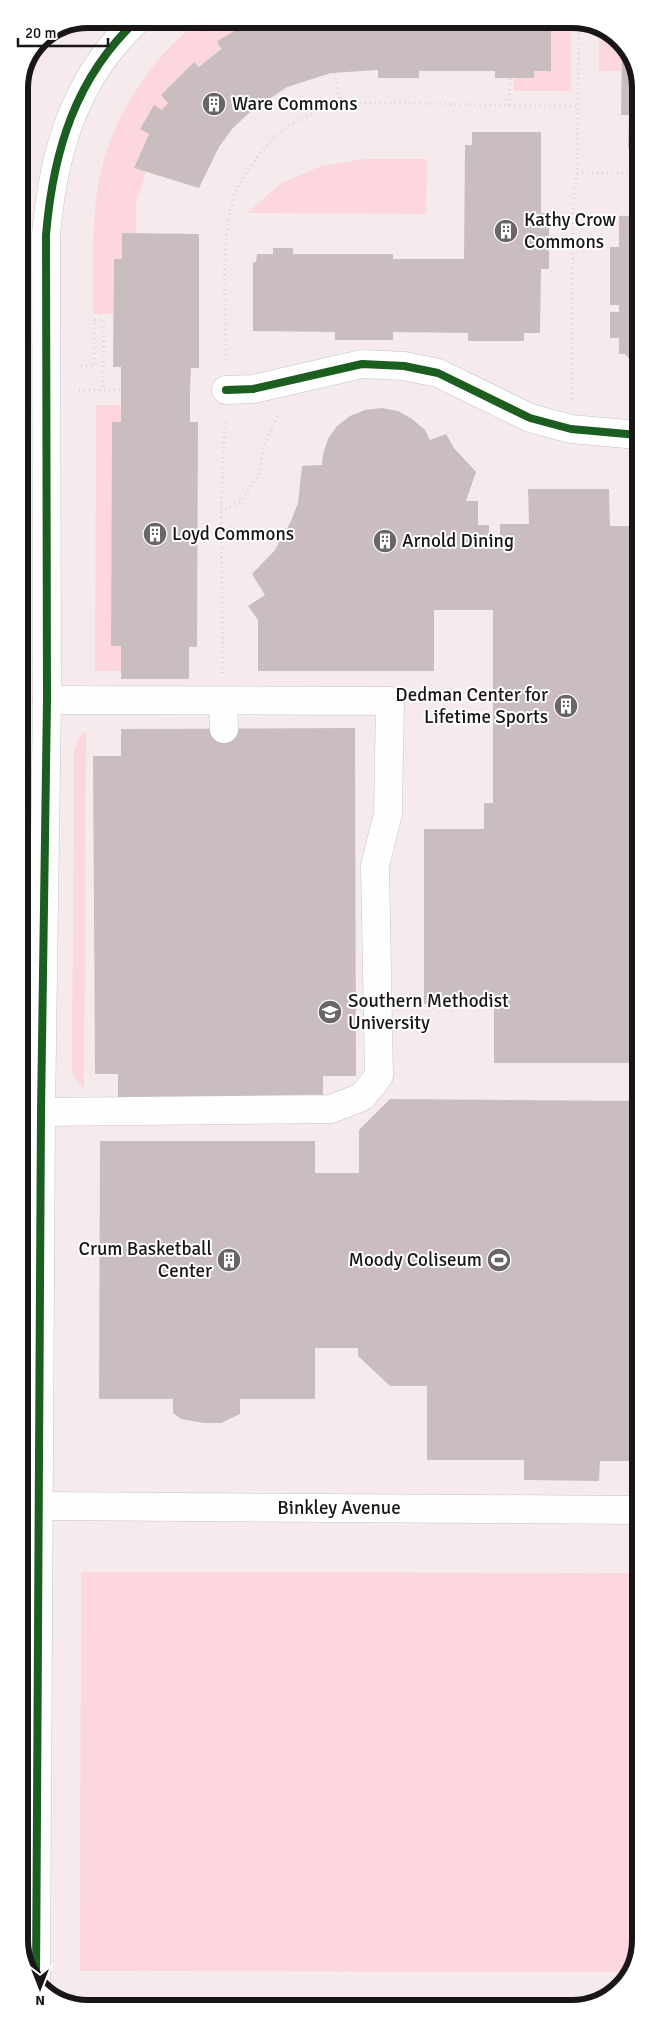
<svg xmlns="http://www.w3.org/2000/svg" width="659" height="2028" font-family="Signika,sans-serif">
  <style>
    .built { fill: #f6ebec }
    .green { fill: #fcd7dd }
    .building { fill: #cabdbf }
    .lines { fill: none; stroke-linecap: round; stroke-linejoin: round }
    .minor-casing { stroke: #c6c3c3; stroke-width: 29 }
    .path { stroke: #d8d7d7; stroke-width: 3; stroke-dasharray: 1 4; stroke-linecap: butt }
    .minor { stroke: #fffefe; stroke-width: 28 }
    .cycleway-casing { stroke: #fff; stroke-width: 11 }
    .cycleway { stroke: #1b5e20; stroke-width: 8 }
    .labels { text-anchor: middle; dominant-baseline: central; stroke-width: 4; stroke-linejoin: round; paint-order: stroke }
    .poi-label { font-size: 19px; fill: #1a1617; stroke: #fff; text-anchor: start }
    .street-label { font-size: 19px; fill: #1a1617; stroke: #fff }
    .rim { fill: none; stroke: #1a1617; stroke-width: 6 }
  </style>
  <rect width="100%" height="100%" fill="#fefbfb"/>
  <path class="built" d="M 88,19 L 576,19 L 616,36 L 638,70 L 640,1940 L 626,1982 L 589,2007 L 83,2009 L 43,1992 L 21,1958 L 19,84 L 39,39 Z"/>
  <g class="green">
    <path d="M 202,19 L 255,19 L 217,41 L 221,48 L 199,67 L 193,63 L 161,95 L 168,103 L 162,110 L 154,105 L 140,128 L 149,134 L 134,168 L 146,172 L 136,203 L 136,233 L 122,233 L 122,259 L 114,259 L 113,314 L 93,314 C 93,275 92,237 96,199 C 104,129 146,60 202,19 Z"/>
    <path d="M 551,19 L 571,19 L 571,91 L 514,91 L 514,78 L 534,78 L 534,71 L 551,71 Z"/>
    <path d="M 595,27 C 625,39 622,40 621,71 L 599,71 L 599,33 L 595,33 Z"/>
    <path d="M 364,159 L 427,159 L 426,214 L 247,213 L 280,184 L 321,166 Z"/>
    <path d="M 96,405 L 121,405 L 121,422 L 112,422 L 111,646 L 121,646 L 121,671 L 95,671 Z"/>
    <path d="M 86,731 L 84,1089 L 74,1078 L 72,1072 L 74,750 L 80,736 Z"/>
    <path d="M 81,1572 L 640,1573 L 640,1940 L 630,1972 L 80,1971 Z"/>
  </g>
  <g class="building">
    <path d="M 255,19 L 260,24 L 273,19 L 551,19 L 551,71 L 534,71 L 534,78 L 495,78 L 495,71 L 419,71 L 419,78 L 378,78 L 378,70 L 331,73 L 287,87 L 249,113 L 232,129 L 219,147 L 199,188 L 134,168 L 149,134 L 140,129 L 154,105 L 162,110 L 168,103 L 161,95 L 194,62 L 199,67 L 221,49 L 217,41 Z"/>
    <path d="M 622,44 L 638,70 L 638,148 L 628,148 L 629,115 L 621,115 Z"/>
    <path d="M 472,132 L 541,132 L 541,213 L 549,213 L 549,269 L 541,269 L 540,333 L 524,333 L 524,341 L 468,341 L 468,333 L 393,332 L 393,340 L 335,340 L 335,332 L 253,331 L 253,262 L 256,262 L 257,254 L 273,254 L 273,248 L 293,248 L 293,254 L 393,254 L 393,259 L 464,259 L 465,145 L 472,145 Z"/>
    <path d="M 619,216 L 638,216 L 638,368 L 625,354 L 619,354 L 619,338 L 610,338 L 610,312 L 619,312 L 619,305 L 610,305 L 610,247 L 619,247 Z"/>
    <path d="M 122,233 L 199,234 L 199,368 L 191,368 L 190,390 L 190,422 L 198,422 L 197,647 L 189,647 L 189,679 L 121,679 L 121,646 L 111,646 L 112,422 L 121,422 L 121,367 L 113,367 L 114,259 L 122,259 Z"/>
    <path d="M 382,408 L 398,411 L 412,419 L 425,430 L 430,440 L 446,434 L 454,448 L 476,472 L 466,501 L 478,501 L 478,525 L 489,525 L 489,547 L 500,547 L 500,524 L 529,524 L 528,489 L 609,489 L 610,526 L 638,526 L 639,1063 L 494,1063 L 494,1004 L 424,1004 L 424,829 L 484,829 L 484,803 L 493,803 L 493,610 L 434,610 L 434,671 L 258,671 L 258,620 L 248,606 L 265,595 L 252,574 L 275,550 L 291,521 L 298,503 L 302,466 L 322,465 L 323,454 L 328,439 L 337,426 L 350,416 L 365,410 Z"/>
    <path d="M 355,728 L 356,1076 L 323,1076 L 323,1097 L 118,1098 L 118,1074 L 95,1074 L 93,756 L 121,756 L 121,729 Z"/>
    <path d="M 390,1099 L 639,1101 L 640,1461 L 600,1461 L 599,1481 L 524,1480 L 524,1460 L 427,1460 L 427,1386 L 390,1386 L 358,1356 L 358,1348 L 315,1348 L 315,1399 L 240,1399 L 240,1414 L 221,1423 L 204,1423 L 181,1419 L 173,1413 L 173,1399 L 99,1399 L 100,1141 L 315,1141 L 315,1173 L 359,1173 L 359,1130 Z"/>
  </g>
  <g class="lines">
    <g class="minor-casing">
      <g id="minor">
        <path d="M 226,390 L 253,389 L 362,364 L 404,366 L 438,373 L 530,418 L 571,429 L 638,435"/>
        <path d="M 223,701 L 224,729"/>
        <path d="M 41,1112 L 331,1109 L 362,1097 L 379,1076 L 375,866 L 388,814 L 390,701 L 47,700"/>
        <path d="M 39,1506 L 640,1510"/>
        <path d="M 36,1982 L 41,1112 L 47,700 L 46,235 C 53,152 75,77 138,19"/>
      </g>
    </g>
    <g class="path">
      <path d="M 194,19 L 221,49"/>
      <path d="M 334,73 L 341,105"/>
      <path d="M 509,105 L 510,78"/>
      <path d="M 577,173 L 638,173"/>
      <path d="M 226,360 C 226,314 219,233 236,191 C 240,181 248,171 254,162 C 300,92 371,103 445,104 C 489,105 533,106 578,106"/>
      <path d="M 81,366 L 94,366 L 94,320 L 104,320 L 103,390"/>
      <path d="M 79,390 L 121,390"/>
      <path d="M 572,399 L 573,206 L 577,173 L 579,20"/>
      <path d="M 221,511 L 240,502 L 259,475 L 264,446 L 278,414"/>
      <path d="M 223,673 L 221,511 L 225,419"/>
      <path d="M 70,2004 L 76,1991"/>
    </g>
    <use href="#minor" class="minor"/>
    <g class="cycleway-casing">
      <g id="cycleway">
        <path d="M 226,390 L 253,389 L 362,364 L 404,366 L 438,373 L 530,418 L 571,429 L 638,435"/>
        <path d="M 36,1982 L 41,1112 L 47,700 L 46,235 C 53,152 75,77 138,19"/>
      </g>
    </g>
    <use href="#cycleway" class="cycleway"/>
  </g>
  <defs>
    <g id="building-disc" transform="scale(1.25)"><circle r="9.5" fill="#6a6667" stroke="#fff"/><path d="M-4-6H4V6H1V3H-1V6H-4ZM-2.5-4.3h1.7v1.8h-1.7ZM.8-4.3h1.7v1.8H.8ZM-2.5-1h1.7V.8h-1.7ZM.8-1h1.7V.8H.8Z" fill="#fff"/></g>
    <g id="university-disc" transform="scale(1.25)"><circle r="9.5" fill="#6a6667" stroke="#fff"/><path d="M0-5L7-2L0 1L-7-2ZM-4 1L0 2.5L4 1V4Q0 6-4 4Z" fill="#fff"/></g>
    <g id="stadium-disc" transform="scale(1.25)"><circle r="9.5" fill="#6a6667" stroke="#fff"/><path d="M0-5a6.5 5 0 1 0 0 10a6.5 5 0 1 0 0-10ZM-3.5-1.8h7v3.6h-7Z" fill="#fff"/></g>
  </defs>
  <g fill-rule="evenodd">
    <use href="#building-disc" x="214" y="104"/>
    <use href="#building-disc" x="506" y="231"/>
    <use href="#building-disc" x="155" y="534"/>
    <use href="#building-disc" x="385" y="541"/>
    <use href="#building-disc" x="566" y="706"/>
    <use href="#university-disc" x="330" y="1012"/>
    <use href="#building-disc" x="229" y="1260"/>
    <use href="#stadium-disc" x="499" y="1260"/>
  </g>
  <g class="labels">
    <g class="poi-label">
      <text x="232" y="104">Ware Commons</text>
      <text x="524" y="220">Kathy Crow<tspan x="524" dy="22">Commons</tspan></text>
      <text x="172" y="534">Loyd Commons</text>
      <text x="402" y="541">Arnold Dining</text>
      <text x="548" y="695" text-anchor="end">Dedman Center for<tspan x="548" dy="22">Lifetime Sports</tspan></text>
      <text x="348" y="1001">Southern Methodist<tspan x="348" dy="22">University</tspan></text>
      <text x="212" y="1249" text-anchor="end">Crum Basketball<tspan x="212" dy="22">Center</tspan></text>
      <text x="482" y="1260" text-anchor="end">Moody Coliseum</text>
    </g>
    <g class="street-label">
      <text x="339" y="1508">Binkley Avenue</text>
    </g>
  </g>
  <path d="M0 0H659V2028H0ZM88 28H572A60 60 0 0 1 632 88V1940A60 60 0 0 1 572 2000H88A60 60 0 0 1 28 1940V88A60 60 0 0 1 88 28Z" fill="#fff" fill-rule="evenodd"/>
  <path class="rim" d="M88 28H572A60 60 0 0 1 632 88V1940A60 60 0 0 1 572 2000H88A60 60 0 0 1 28 1940V88A60 60 0 0 1 88 28Z"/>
  <g transform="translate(40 1988) rotate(180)" stroke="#ffffff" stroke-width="4" paint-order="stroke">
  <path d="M0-4L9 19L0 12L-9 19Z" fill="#1a1617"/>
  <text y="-8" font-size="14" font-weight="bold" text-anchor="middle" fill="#1a1617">N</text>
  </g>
  <path d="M18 38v8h90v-8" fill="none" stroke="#1a1617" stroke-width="2.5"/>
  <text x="25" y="38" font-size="15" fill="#1a1617" stroke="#ffffff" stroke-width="4" paint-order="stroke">20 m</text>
</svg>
